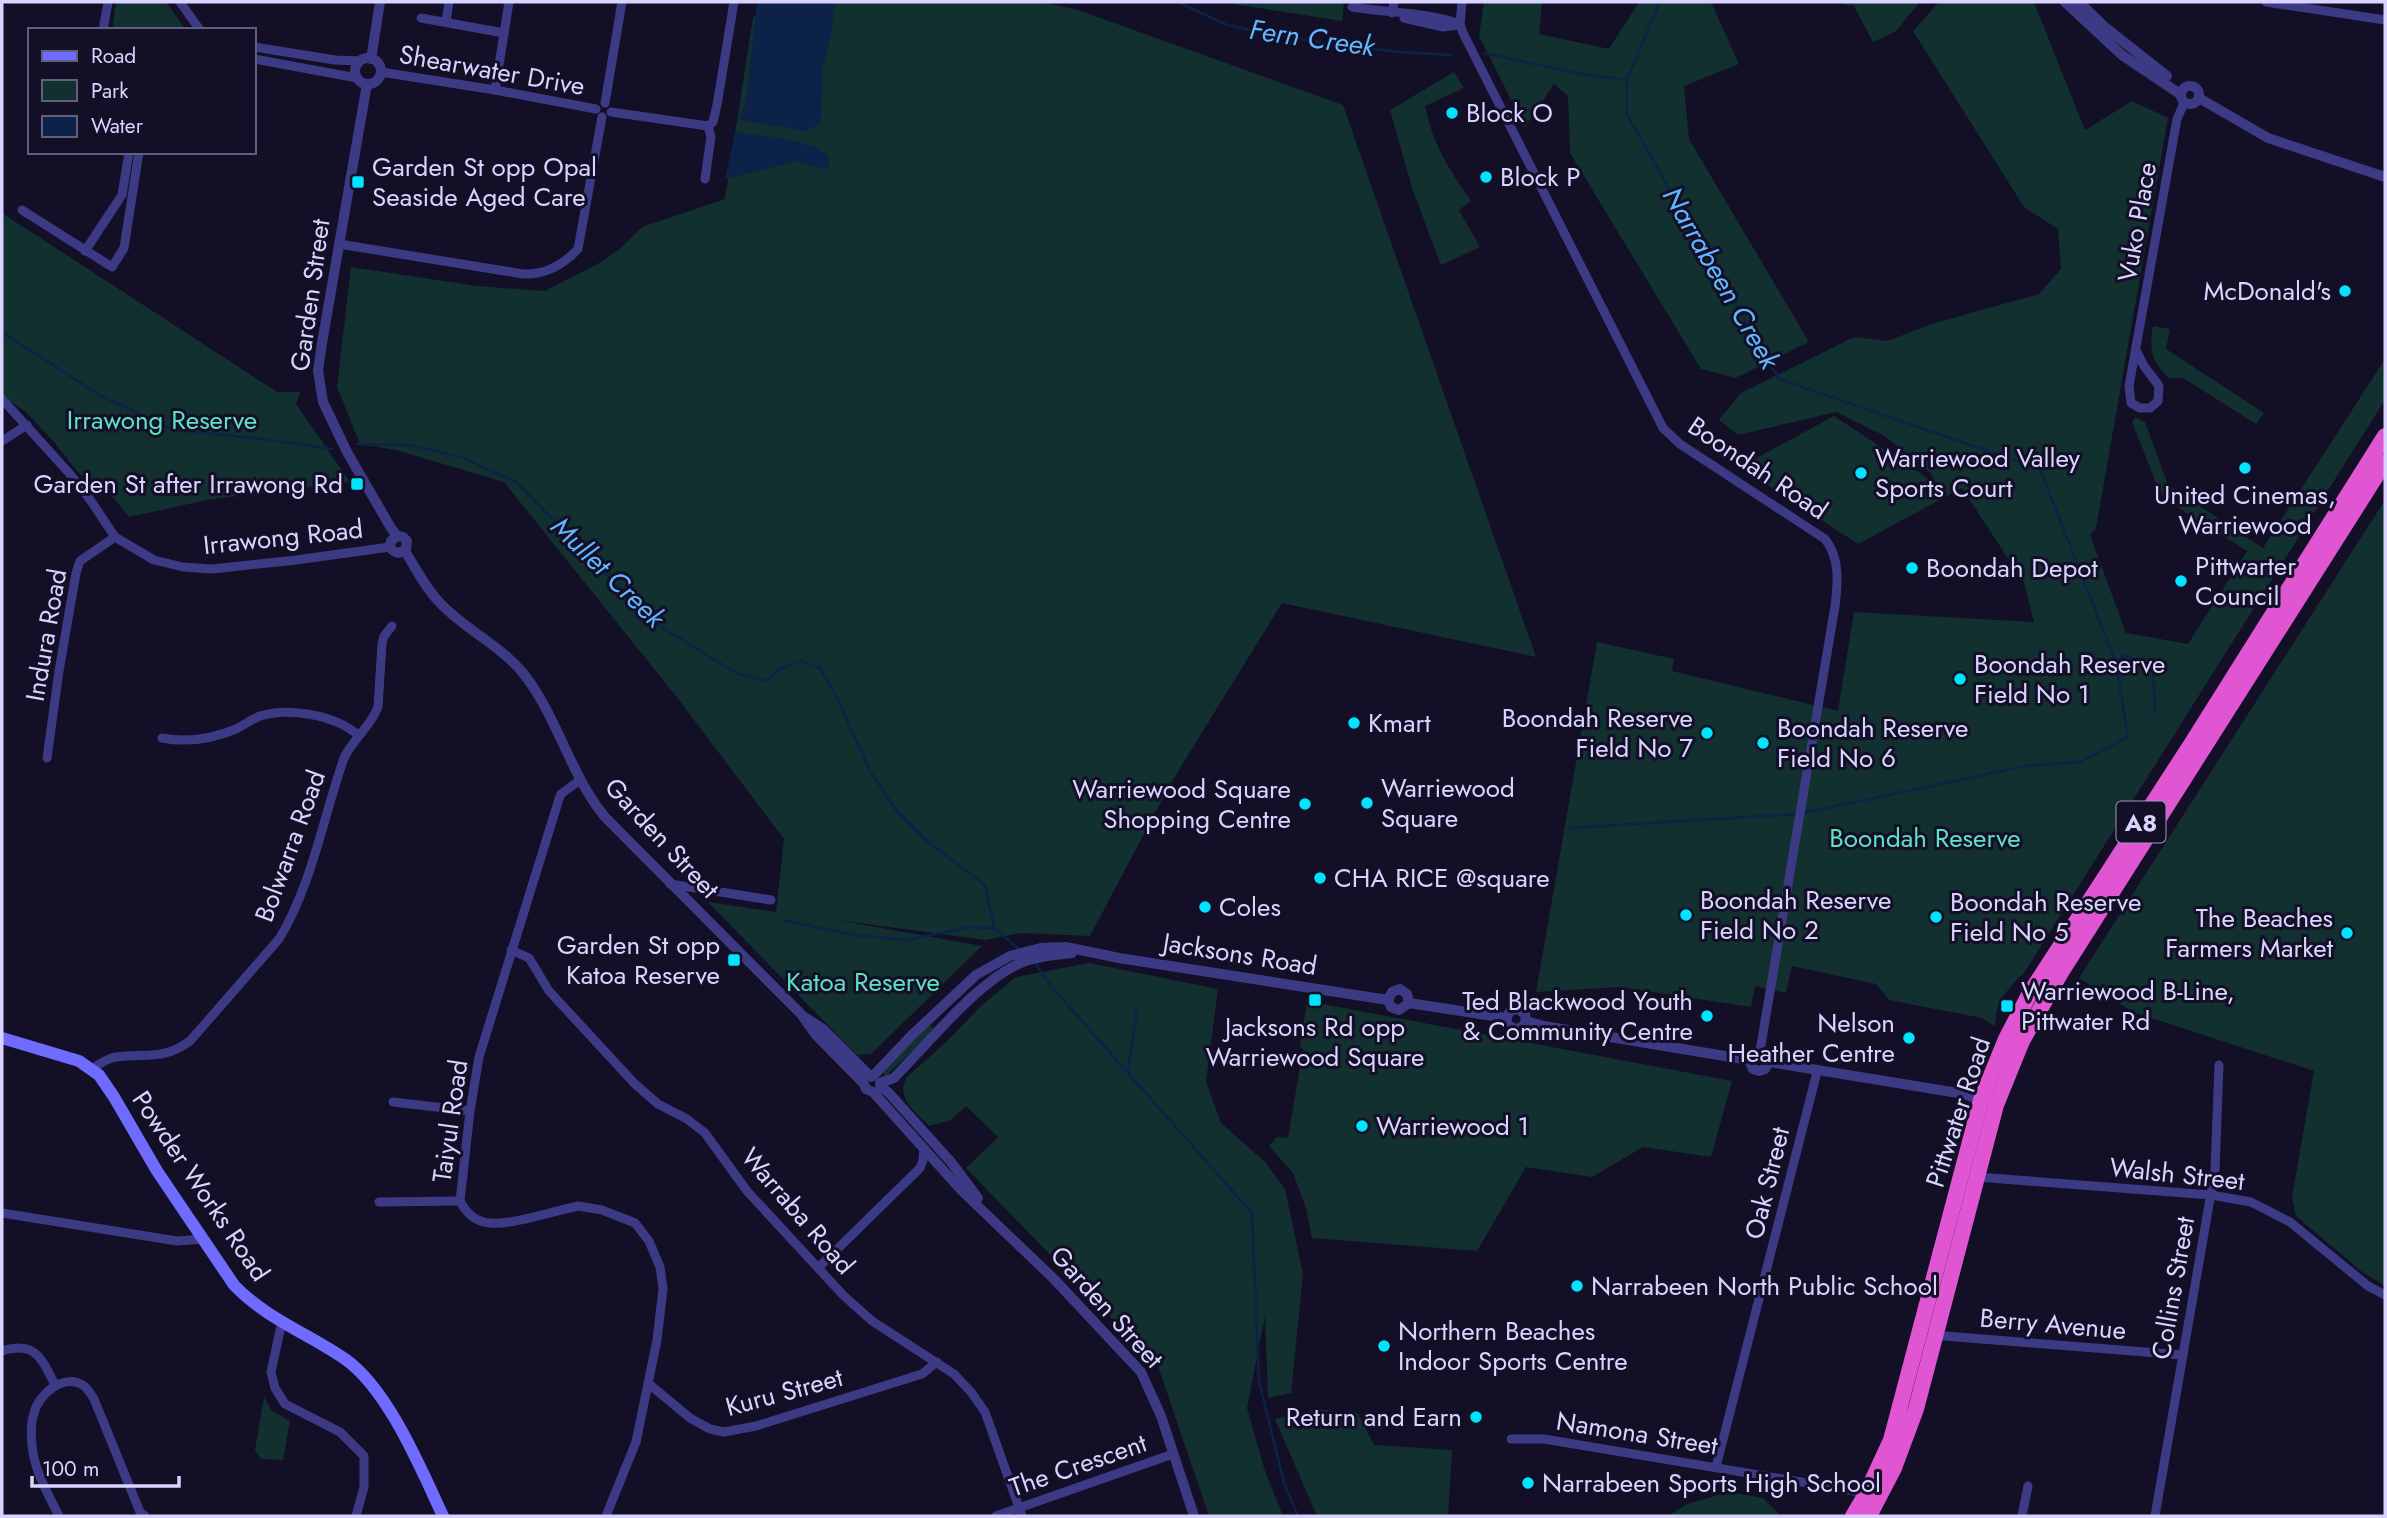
<svg xmlns="http://www.w3.org/2000/svg" width="2387" height="1518" font-family="Jost,sans-serif">
  <style>
    .green { fill: #12302f }
    .water { fill: #0c2248 }
    .lines { fill: none; stroke-linecap: round; stroke-linejoin: round }
    .stream { stroke: #0c2248; stroke-width: 2.5 }
    .minor { stroke: #3d3a85; stroke-width: 9 }
    .tertiary { stroke: #3d3a85; stroke-width: 10 }
    .secondary { stroke: #6f6bff; stroke-width: 12 }
    .trunk { stroke: #e055d1; stroke-width: 16 }
    .poi-dot { fill: #00e5ff; stroke: #130f26; stroke-width: 2.5 }
    .labels { text-anchor: middle; dominant-baseline: central; stroke-width: 6; stroke-linejoin: round; paint-order: stroke }
    .shield { fill: #130f26; stroke: #9e99be; stroke-width: 2 }
    .shield-label { font-size: 24px; font-weight: bold; fill: #d9d4ff }
    .street-label { font-size: 26px; fill: #d9d4ff; stroke: #130f26 }
    .poi-label { font-size: 26px; fill: #d9d4ff; stroke: #130f26; text-anchor: start }
    .park-label { font-size: 26px; fill: #5fe0c0; stroke: #130f26 }
    .water-label { font-size: 28px; font-style: italic; fill: #62b6ff; stroke: #130f26 }
  </style>
  <rect width="100%" height="100%" fill="#130f26"/>
  <g class="green">
    <path d="M 116,2 L 166,2 L 186,30 L 112,30 Z"/>
    <path d="M 785,2 L 1042,2 L 1078,10 L 1343,105 L 1536,657 L 1282,603 L 1172,781 L 1090,936 L 1021,933 L 985,940 L 837,920 L 982,946 L 871,1054 L 857,1055 L 708,902 L 776,912 L 784,839 L 679,700 L 504,482 L 396,450 L 360,444 L 337,387 L 351,267 L 477,286 L 545,291 L 603,261 L 621,248 L 642,227 L 725,199 L 753,17 Z"/>
    <path d="M 1220,2 L 1344,2 L 1342,21 Z"/>
    <path d="M 1484,2 L 1542,2 L 1539,34 L 1609,49 L 1639,2 L 1711,2 L 1739,64 L 1684,86 L 1689,139 L 1809,342 L 1735,378 L 1701,369 L 1570,153 L 1568,96 L 1554,84 L 1525,127 L 1479,36 Z"/>
    <path d="M 1832,2 L 1920,2 L 1895,32 L 1873,42 L 1854,6 Z"/>
    <path d="M 1939,2 L 2034,2 L 2085,130 L 2132,101 L 2168,118 L 2096,528 L 2090,535 L 2126,633 L 2188,644 L 2247,551 L 2186,513 L 2160,493 L 2132,422 L 2135,417 L 2145,422 L 2168,485 L 2263,548 L 2385,359 L 2385,400 L 2024,973 C 2013,982 1998,1000 1996,1014 C 1996,1018 1996,1022 1994,1026 L 1982,1018 L 1889,1000 L 1876,984 L 1792,966 L 1786,993 L 1755,986 L 1751,1007 L 1621,987 L 1536,992 L 1597,642 L 1674,659 L 1672,671 L 1838,711 L 1854,612 L 2034,622 L 2024,583 L 1962,488 L 1858,544 L 1740,467 L 1834,416 L 1935,483 L 1931,473 L 1883,435 L 1836,412 L 1738,435 L 1719,420 L 1741,393 L 1854,337 L 1888,341 L 1931,324 L 2039,294 L 2061,269 L 2058,229 L 2024,207 L 1913,31 Z"/>
    <path d="M 1454,72 L 1464,88 L 1425,106 C 1433,145 1449,169 1471,201 L 1459,210 L 1480,247 L 1441,265 L 1413,191 L 1390,110 Z"/>
    <path d="M 2,213 L 277,392 L 300,392 L 296,404 L 350,482 L 207,500 L 129,517 L 108,491 L 94,487 L 77,471 L 54,442 L 25,411 L 2,396 Z"/>
    <path d="M 2153,326 L 2170,329 L 2166,349 L 2264,413 L 2256,424 L 2183,378 L 2169,378 C 2151,361 2149,349 2153,326 Z"/>
    <path d="M 2385,500 L 2385,1286 L 2361,1271 L 2296,1216 L 2292,1197 L 2314,1071 L 2133,1012 L 2079,978 Z"/>
    <path d="M 1089,963 L 1218,989 L 1206,1082 L 1221,1123 L 1265,1162 L 1285,1189 L 1303,1274 L 1291,1393 L 1268,1398 L 1265,1316 L 1247,1408 L 1265,1471 L 1283,1516 L 1209,1516 L 1158,1366 L 966,1168 L 998,1137 L 966,1106 L 951,1120 L 929,1126 C 915,1111 895,1098 907,1077 L 948,1040 L 982,1005 L 1016,977 Z"/>
    <path d="M 1307,1001 L 1732,1081 L 1711,1157 L 1643,1147 L 1592,1177 L 1526,1167 L 1477,1251 L 1312,1238 L 1306,1208 L 1293,1173 L 1269,1146 L 1277,1137 L 1288,1138 L 1303,1049 L 1300,1047 Z"/>
    <path d="M 930,1024 L 935,1030 L 886,1076 L 882,1072 Z"/>
    <path d="M 264,1397 L 271,1410 L 290,1421 L 283,1460 L 261,1459 L 255,1450 Z"/>
    <path d="M 1315,1409 L 1358,1414 L 1374,1445 L 1452,1450 L 1448,1516 L 1317,1516 L 1275,1419 Z"/>
    <path d="M 1729,1492 L 1763,1498 L 1781,1516 L 1668,1516 L 1687,1504 Z"/>
  </g>
  <g class="water">
    <path d="M 757,2 L 835,2 L 832,32 L 822,71 L 821,123 L 806,131 L 740,120 L 747,95 Z"/>
    <path d="M 735,132 C 755,135 815,140 827,155 C 830,159 829,161 829,166 L 824,169 L 797,161 L 725,179 Z"/>
  </g>
  <g class="lines">
    <g class="stream">
      <path d="M 1178,2 L 1227,25 L 1289,38 L 1399,52 L 1451,55"/>
      <path d="M 1660,2 L 1627,80 L 1627,115 L 1779,379 L 2040,469 L 2116,663 L 2128,737 L 2080,762 L 2026,766 L 1803,813"/>
      <path d="M 1484,53 L 1576,73 L 1627,80"/>
      <path d="M 2,332 L 101,396 L 174,430 L 255,438 L 333,449"/>
      <path d="M 357,444 L 410,445 L 461,457 L 516,482 L 653,622 L 738,674 L 766,681 L 780,669 L 801,661 L 820,668 L 838,700 L 870,771 L 896,810 L 927,841 L 985,885 L 994,928 L 1019,949"/>
      <path d="M 2117,662 L 2124,655 L 2153,667 L 2155,713"/>
      <path d="M 1569,828 L 1797,814"/>
      <path d="M 782,920 L 855,935 L 907,940 L 969,927 L 993,928"/>
      <path d="M 1035,963 L 1051,986 L 1252,1213 L 1259,1381 L 1284,1483 L 1298,1516"/>
      <path d="M 1128,1071 L 1137,1008"/>
    </g>
    <g class="minor">
      <path d="M 180,2 L 200,30"/>
      <path d="M 1462,2 L 1460,24 L 1463,33 L 1663,428 L 1680,444 L 1825,539 C 1840,558 1838,582 1835,606 L 1760,1051"/>
      <path d="M 2266,2 L 2385,20"/>
      <path d="M 1352,7 C 1388,13 1426,12 1460,24"/>
      <path d="M 1392,13 L 1394,2"/>
      <path d="M 421,18 L 504,33"/>
      <path d="M 1404,18 L 1443,27 L 1458,25"/>
      <path d="M 446,22 L 449,2"/>
      <path d="M 103,30 L 108,2"/>
      <path d="M 254,47 L 335,60 L 360,61"/>
      <path d="M 254,59 L 357,78"/>
      <path d="M 381,72 L 495,90 L 596,109"/>
      <path d="M 495,90 L 509,2"/>
      <path d="M 605,103 L 622,2"/>
      <path d="M 611,112 L 708,126"/>
      <path d="M 708,126 L 713,122 L 717,105 L 734,2"/>
      <path d="M 705,179 L 711,137 L 708,126"/>
      <path d="M 22,210 L 112,267 L 124,248 L 139,152"/>
      <path d="M 339,244 L 523,274 C 545,275 563,265 578,249 L 602,117"/>
      <path d="M 85,251 L 122,195 L 129,152"/>
      <path d="M 2136,350 L 2144,366 L 2159,386 L 2158,401 L 2150,408 L 2140,408 L 2131,403 L 2129,386 L 2177,119 L 2184,103"/>
      <path d="M 2,399 L 69,473 L 91,501 L 115,537 L 154,560 L 183,567 L 212,569 L 296,560 L 390,547"/>
      <path d="M 2,441 L 27,425"/>
      <path d="M 162,738 C 188,743 212,739 236,729 C 244,725 252,719 260,716 C 289,707 335,715 358,735"/>
      <path d="M 47,758 L 59,671 L 76,573 L 80,561 L 115,537"/>
      <path d="M 580,780 L 561,794 L 559,799 L 479,1057 L 470,1111 L 460,1201 C 466,1213 476,1222 490,1223 C 513,1225 554,1211 578,1206 L 602,1210 L 635,1223 L 649,1241 L 660,1267 L 663,1289 L 657,1340 L 636,1442 L 606,1516"/>
      <path d="M 670,884 L 771,900"/>
      <path d="M 511,950 L 529,958 L 549,991 L 635,1084 L 658,1104 L 687,1119 L 705,1133 L 747,1191 L 843,1295 L 872,1321 L 954,1374 L 971,1392 L 985,1412 L 1022,1516"/>
      <path d="M 91,1069 C 99,1065 107,1058 116,1057 C 147,1053 162,1061 190,1041 L 279,939 C 312,885 323,818 344,758 C 353,739 371,726 378,707 L 382,644 L 384,636 L 392,626"/>
      <path d="M 393,1102 L 470,1111"/>
      <path d="M 1977,1177 L 2211,1195 L 2251,1202 L 2290,1222 L 2368,1286 L 2385,1295"/>
      <path d="M 379,1202 L 460,1201"/>
      <path d="M 2,1213 L 177,1241 L 204,1239"/>
      <path d="M 818,1268 L 920,1168 L 923,1160 L 924,1148"/>
      <path d="M 282,1321 L 271,1372 L 275,1388 L 285,1404 L 340,1432 L 364,1456 L 364,1487 L 356,1516"/>
      <path d="M 1932,1335 L 2183,1355"/>
      <path d="M 2,1351 C 35,1340 42,1359 55,1385"/>
      <path d="M 649,1384 L 690,1418 L 710,1429 L 724,1432 L 756,1426 L 922,1374 L 937,1362"/>
      <path d="M 1511,1439 L 1544,1439 L 1849,1490 L 1869,1495"/>
      <path d="M 1716,1467 L 1817,1072"/>
      <path d="M 59,1516 C 48,1494 34,1470 32,1445 C 31,1436 31,1422 34,1413 C 39,1394 64,1372 84,1386 C 88,1389 91,1394 94,1399 L 140,1512 L 145,1516"/>
      <path d="M 996,1516 L 1173,1454"/>
      <path d="M 2022,1516 L 2028,1486"/>
      <path d="M 2155,1516 L 2215,1170 L 2219,1065"/>
    </g>
    <g class="tertiary">
      <path d="M 2065,2 L 2122,55 L 2180,94"/>
      <path d="M 2079,2 L 2106,28 L 2167,76"/>
      <circle cx="368" cy="71" r="13"/>
      <path d="M 371,59 L 380,2"/>
      <path d="M 367,84 L 322,343 L 318,371 L 323,402 L 347,452 L 391,528 L 397,536 L 403,537 L 407,541 L 406,549 L 399,553 C 392,552 389,548 391,541 L 397,536"/>
      <circle cx="2190" cy="95" r="9"/>
      <path d="M 2199,98 L 2268,138 L 2385,177"/>
      <path d="M 405,551 C 416,569 426,589 441,604 C 466,630 500,645 523,673 C 558,717 569,773 605,817 L 801,1014 L 816,1035 L 864,1084 L 866,1089 L 873,1092 L 961,1190 L 1054,1279 L 1141,1372 L 1161,1416 L 1194,1516"/>
      <path d="M 1388,1000 L 1392,992 L 1400,989 L 1407,994 L 1409,1003"/>
      <path d="M 1388,1000 L 1391,1007 L 1399,1010 L 1409,1003"/>
      <path d="M 1409,1003 L 1506,1018"/>
      <path d="M 806,1018 L 823,1029 L 871,1077"/>
      <path d="M 1506,1018 L 1511,1010 L 1518,1009 L 1525,1014 L 1526,1021"/>
      <path d="M 1506,1018 L 1508,1025 L 1515,1029 L 1522,1027 L 1526,1021"/>
      <path d="M 1526,1021 L 1544,1026 L 1749,1060"/>
      <path d="M 1749,1060 L 1752,1054 L 1760,1051 L 1766,1054 L 1769,1062"/>
      <path d="M 1749,1060 L 1753,1069 L 1759,1071 L 1765,1069 L 1769,1062"/>
      <path d="M 1769,1062 L 1964,1094 L 1986,1102"/>
      <path d="M 873,1076 L 912,1035 L 976,975 L 1010,956 L 1041,948 L 1066,947 L 1119,958 L 1388,1000"/>
      <path d="M 880,1083 L 894,1078 C 928,1044 979,979 1023,962 C 1038,956 1056,955 1072,953"/>
      <path d="M 880,1086 L 889,1093 L 951,1162 L 978,1198"/>
    </g>
    <path class="secondary" d="M 2,1038 L 79,1061 L 99,1075 L 114,1097 L 157,1171 L 234,1285 C 265,1318 309,1334 345,1359 C 388,1389 421,1469 443,1516"/>
    <g class="trunk">
      <path d="M 1853,1516 L 1866,1494 L 1891,1440 L 1981,1100 L 2006,1039 L 2030,993 L 2190,746 L 2385,436"/>
      <path d="M 1869,1516 L 1894,1468 L 1916,1409 L 1996,1105 L 2022,1041 L 2060,974 L 2385,462"/>
    </g>
  </g>
  <g class="poi-dot">
    <circle cx="1452" cy="113" r="7"/>
    <circle cx="1486" cy="177" r="7"/>
    <rect x="351" y="175" width="14" height="14" rx="3.5"/>
    <circle cx="2345" cy="291" r="7"/>
    <circle cx="2245" cy="468" r="7"/>
    <circle cx="1861" cy="473" r="7"/>
    <rect x="350" y="477" width="14" height="14" rx="3.5"/>
    <circle cx="1912" cy="568" r="7"/>
    <circle cx="2181" cy="581" r="7"/>
    <circle cx="1960" cy="679" r="7"/>
    <circle cx="1354" cy="723" r="7"/>
    <circle cx="1707" cy="733" r="7"/>
    <circle cx="1763" cy="743" r="7"/>
    <circle cx="1367" cy="803" r="7"/>
    <circle cx="1305" cy="804" r="7"/>
    <circle cx="1320" cy="878" r="7"/>
    <circle cx="1205" cy="907" r="7"/>
    <circle cx="1686" cy="915" r="7"/>
    <circle cx="1936" cy="917" r="7"/>
    <circle cx="2347" cy="933" r="7"/>
    <rect x="727" y="953" width="14" height="14" rx="3.5"/>
    <rect x="1308" y="993" width="14" height="14" rx="3.5"/>
    <rect x="2000" y="999" width="14" height="14" rx="3.5"/>
    <circle cx="1707" cy="1016" r="7"/>
    <circle cx="1909" cy="1038" r="7"/>
    <circle cx="1362" cy="1126" r="7"/>
    <circle cx="1577" cy="1286" r="7"/>
    <circle cx="1384" cy="1346" r="7"/>
    <circle cx="1476" cy="1417" r="7"/>
    <circle cx="1528" cy="1483" r="7"/>
  </g>
  <g class="labels">
    <rect class="shield" x="2116.5" y="801.5" width="49" height="41" rx="5"/>
    <g class="shield-label">
      <text x="2141" y="822">A8</text>
    </g>
    <g class="street-label">
      <text transform="translate(492 70) rotate(10)">Shearwater Drive</text>
      <text transform="translate(2137 222) rotate(-80)">Vuko Place</text>
      <text transform="translate(310 295) rotate(-82)">Garden Street</text>
      <text transform="translate(1758 468) rotate(34)">Boondah Road</text>
      <text transform="translate(283 537) rotate(-6)">Irrawong Road</text>
      <text transform="translate(46 635) rotate(-80)">Indura Road</text>
      <text transform="translate(662 838) rotate(47)">Garden Street</text>
      <text transform="translate(290 846) rotate(-70)">Bolwarra Road</text>
      <text transform="translate(1240 954) rotate(9)">Jacksons Road</text>
      <text transform="translate(1958 1112) rotate(-72)">Pittwater Road</text>
      <text transform="translate(450 1121) rotate(-82)">Taiyul Road</text>
      <text transform="translate(2177 1174) rotate(6)">Walsh Street</text>
      <text transform="translate(1767 1183) rotate(-76)">Oak Street</text>
      <text transform="translate(201 1186) rotate(56)">Powder Works Road</text>
      <text transform="translate(798 1211) rotate(49)">Warraba Road</text>
      <text transform="translate(2173 1288) rotate(-80)">Collins Street</text>
      <text transform="translate(1107 1307) rotate(48)">Garden Street</text>
      <text transform="translate(2053 1324) rotate(5)">Berry Avenue</text>
      <text transform="translate(784 1392) rotate(-15)">Kuru Street</text>
      <text transform="translate(1637 1433) rotate(9)">Namona Street</text>
      <text transform="translate(1078 1465) rotate(-19)">The Crescent</text>
    </g>
    <g class="poi-label">
      <text x="1466" y="113">Block O</text>
      <text x="372" y="167">Garden St opp Opal<tspan x="372" dy="30">Seaside Aged Care</tspan></text>
      <text x="1500" y="177">Block P</text>
      <text x="2331" y="291" text-anchor="end">McDonald's</text>
      <text x="1875" y="458">Warriewood Valley<tspan x="1875" dy="30">Sports Court</tspan></text>
      <text x="343" y="484" text-anchor="end">Garden St after Irrawong Rd</text>
      <text x="2245" y="495" text-anchor="middle">United Cinemas,<tspan x="2245" dy="30">Warriewood</tspan></text>
      <text x="2195" y="566">Pittwarter<tspan x="2195" dy="30">Council</tspan></text>
      <text x="1926" y="568">Boondah Depot</text>
      <text x="1974" y="664">Boondah Reserve<tspan x="1974" dy="30">Field No 1</tspan></text>
      <text x="1693" y="718" text-anchor="end">Boondah Reserve<tspan x="1693" dy="30">Field No 7</tspan></text>
      <text x="1368" y="723">Kmart</text>
      <text x="1777" y="728">Boondah Reserve<tspan x="1777" dy="30">Field No 6</tspan></text>
      <text x="1381" y="788">Warriewood<tspan x="1381" dy="30">Square</tspan></text>
      <text x="1291" y="789" text-anchor="end">Warriewood Square<tspan x="1291" dy="30">Shopping Centre</tspan></text>
      <text x="1334" y="878">CHA RICE @square</text>
      <text x="1700" y="900">Boondah Reserve<tspan x="1700" dy="30">Field No 2</tspan></text>
      <text x="1950" y="902">Boondah Reserve<tspan x="1950" dy="30">Field No 5</tspan></text>
      <text x="1219" y="907">Coles</text>
      <text x="2333" y="918" text-anchor="end">The Beaches<tspan x="2333" dy="30">Farmers Market</tspan></text>
      <text x="720" y="945" text-anchor="end">Garden St opp<tspan x="720" dy="30">Katoa Reserve</tspan></text>
      <text x="2021" y="991">Warriewood B-Line,<tspan x="2021" dy="30">Pittwater Rd</tspan></text>
      <text x="1693" y="1001" text-anchor="end">Ted Blackwood Youth<tspan x="1693" dy="30">&amp; Community Centre</tspan></text>
      <text x="1895" y="1023" text-anchor="end">Nelson<tspan x="1895" dy="30">Heather Centre</tspan></text>
      <text x="1315" y="1027" text-anchor="middle">Jacksons Rd opp<tspan x="1315" dy="30">Warriewood Square</tspan></text>
      <text x="1376" y="1126">Warriewood 1</text>
      <text x="1591" y="1286">Narrabeen North Public School</text>
      <text x="1398" y="1331">Northern Beaches<tspan x="1398" dy="30">Indoor Sports Centre</tspan></text>
      <text x="1462" y="1417" text-anchor="end">Return and Earn</text>
      <text x="1542" y="1483">Narrabeen Sports High School</text>
    </g>
    <g class="park-label">
      <text x="162" y="420">Irrawong Reserve</text>
      <text x="1925" y="838">Boondah Reserve</text>
      <text x="863" y="982">Katoa Reserve</text>
    </g>
    <g class="water-label">
      <text transform="translate(1312 38) rotate(8)">Fern Creek</text>
      <text transform="translate(1721 278) rotate(60)">Narrabeen Creek</text>
      <text transform="translate(608 572) rotate(44)">Mullet Creek</text>
    </g>
  </g>
  <rect width="2387" height="1518" fill="none" stroke="#d9d4ff" stroke-width="7"/>
  <rect x="28" y="28" width="228" height="126" fill="#130f26" stroke="#625e7d" stroke-width="2"/>
  <rect x="42" y="51" width="35" height="10" fill="#6f6bff" stroke="#625e7d" stroke-width="2"/>
  <text x="91" y="63" font-size="21" fill="#d9d4ff">Road</text>
  <rect x="42" y="80" width="35" height="21" fill="#12302f" stroke="#625e7d" stroke-width="2"/>
  <text x="91" y="98" font-size="21" fill="#d9d4ff">Park</text>
  <rect x="42" y="116" width="35" height="21" fill="#0c2248" stroke="#625e7d" stroke-width="2"/>
  <text x="91" y="133" font-size="21" fill="#d9d4ff">Water</text>
  <path d="M32 1476v10h147v-10" fill="none" stroke="#d9d4ff" stroke-width="3.5"/>
  <text x="42" y="1476" font-size="21" fill="#d9d4ff" stroke="#130f26" stroke-width="5" paint-order="stroke">100 m</text>
</svg>
